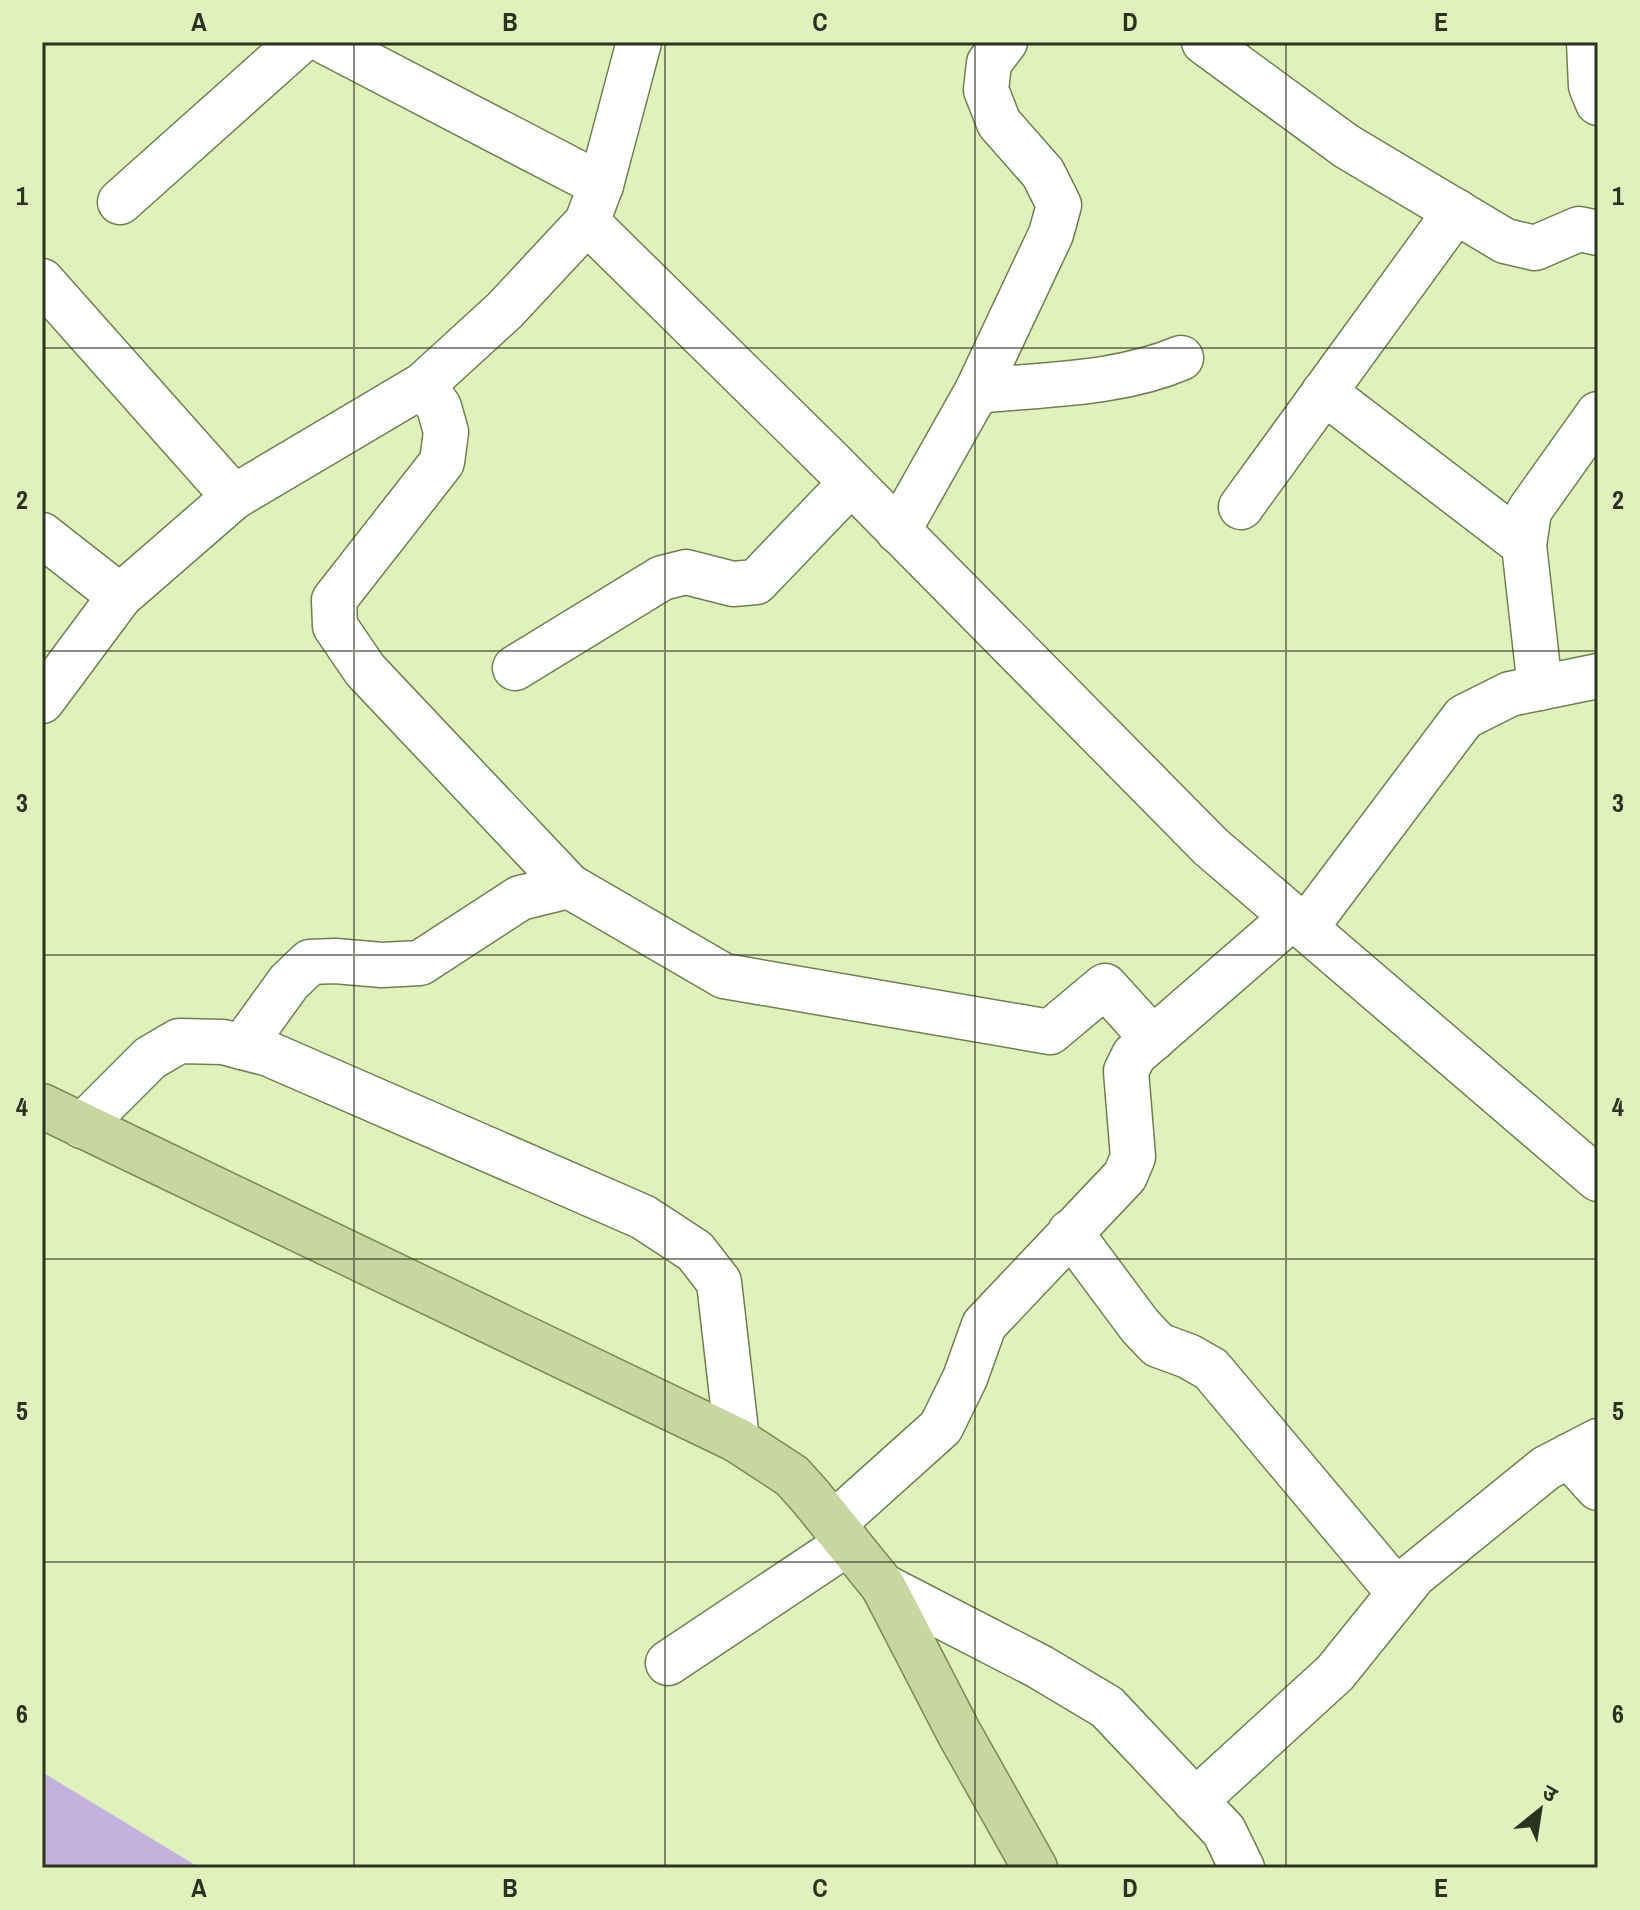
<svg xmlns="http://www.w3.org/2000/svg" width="1640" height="1910" font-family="'Archivo Narrow','Noto Sans Devanagari',sans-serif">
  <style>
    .green { fill: #c3b2de }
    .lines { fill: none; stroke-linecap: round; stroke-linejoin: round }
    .minor-casing { stroke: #707f50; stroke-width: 47 }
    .major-casing { stroke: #798c4c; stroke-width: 47 }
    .minor { stroke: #fff; stroke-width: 44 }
    .major { stroke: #c8d7a2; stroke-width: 44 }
    .grid { fill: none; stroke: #2b321e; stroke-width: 2; stroke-opacity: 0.55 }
    .neatline { fill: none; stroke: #2b321e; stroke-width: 3 }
    .grid-label { font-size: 26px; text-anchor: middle; font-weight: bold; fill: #2b321e }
  </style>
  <rect width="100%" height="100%" fill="#e0f1bd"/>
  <path class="green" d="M 42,1772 L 200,1868 L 42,1868 Z"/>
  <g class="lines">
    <g class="minor-casing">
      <g id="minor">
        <path d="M 326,42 L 601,185"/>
        <path d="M 639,42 L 601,185 L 587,222 L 831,462 L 1211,847 L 1598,1179"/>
        <path d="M 1204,42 L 1346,146 L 1505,241 L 1535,248 L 1579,229 L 1598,233"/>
        <path d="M 1589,42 L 1591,86 L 1598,103"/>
        <path d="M 120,202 L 299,42"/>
        <path d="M 42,281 L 234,497"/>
        <path d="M 423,385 L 439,407 L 446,432 L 442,462 L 334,600 L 335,626 L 365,670 L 569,886 L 724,976 L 1050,1032 L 1105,986 L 1153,1039"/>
        <path d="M 977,391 C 1045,384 1117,385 1181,358"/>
        <path d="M 1324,392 L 1524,545"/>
        <path d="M 1241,507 L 1456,211"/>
        <path d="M 898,531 L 977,391 L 1051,234 L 1059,205 L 1043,173 L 999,123 L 986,90 L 989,63 L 1005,42"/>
        <path d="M 42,535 L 120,596"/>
        <path d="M 515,668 L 662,578 L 686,572 L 733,584 L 756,582 L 851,483"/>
        <path d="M 1540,688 L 1524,545 L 1529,511 L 1598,414"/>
        <path d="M 42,701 L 120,596 L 234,497 L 423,385 L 505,310 L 587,222"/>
        <path d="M 1306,927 L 1464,717 L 1510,694 L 1598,676"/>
        <path d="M 242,1047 L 289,982 L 310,962 L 335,961 L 382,965 L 420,963 L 520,898 L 569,886"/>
        <path d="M 82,1126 L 150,1058 L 179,1041 L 223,1042 L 269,1054 L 643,1217 L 695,1251 L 719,1282 L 737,1440"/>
        <path d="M 1070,1232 L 1140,1326 L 1158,1345 L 1188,1356 L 1211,1369 L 1399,1593"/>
        <path d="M 1569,1456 L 1598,1488"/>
        <path d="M 833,1524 L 941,1427 L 965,1378 L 984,1325 L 1125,1176 L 1133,1157 L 1126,1071 L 1134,1055 L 1293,917"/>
        <path d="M 883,1586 L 1040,1667 L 1107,1707 L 1224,1831 L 1242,1868"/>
        <path d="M 668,1663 L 848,1543"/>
        <path d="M 1195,1801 L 1335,1673 L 1414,1575 L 1546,1468 L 1598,1441"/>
      </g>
    </g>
    <g class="major-casing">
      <path id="major" d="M 42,1106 L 737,1440 L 792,1476 L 810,1496 L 883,1586 L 958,1731 L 1035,1868"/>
    </g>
    <use href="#minor" class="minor"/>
    <use href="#major" class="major"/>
  </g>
  <path class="grid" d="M 354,42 L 354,1868M 665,42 L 665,1868M 975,42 L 975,1868M 1286,42 L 1286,1868M 42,348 L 1598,348M 42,651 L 1598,651M 42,955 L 1598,955M 42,1259 L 1598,1259M 42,1562 L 1598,1562"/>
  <rect width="1640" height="1910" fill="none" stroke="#e0f1bd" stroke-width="88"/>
  <g transform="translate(1540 1810) rotate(30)" stroke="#e0f1bd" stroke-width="6" paint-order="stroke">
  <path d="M0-6L14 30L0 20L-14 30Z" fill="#2b321e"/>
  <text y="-12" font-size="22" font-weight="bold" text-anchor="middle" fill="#2b321e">उ</text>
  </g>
  <rect x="44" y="44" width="1552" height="1822" class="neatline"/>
  <g class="grid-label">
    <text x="199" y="31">A</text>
    <text x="510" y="31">B</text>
    <text x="820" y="31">C</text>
    <text x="1130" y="31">D</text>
    <text x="1441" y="31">E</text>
    <text x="22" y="205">1</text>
    <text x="1618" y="205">1</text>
    <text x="22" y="509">2</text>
    <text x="1618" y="509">2</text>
    <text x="22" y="812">3</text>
    <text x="1618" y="812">3</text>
    <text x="22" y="1116">4</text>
    <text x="1618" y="1116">4</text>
    <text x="22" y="1420">5</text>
    <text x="1618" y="1420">5</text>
    <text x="22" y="1723">6</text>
    <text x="1618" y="1723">6</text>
    <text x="199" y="1897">A</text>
    <text x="510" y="1897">B</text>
    <text x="820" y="1897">C</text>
    <text x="1130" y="1897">D</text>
    <text x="1441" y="1897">E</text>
  </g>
</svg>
